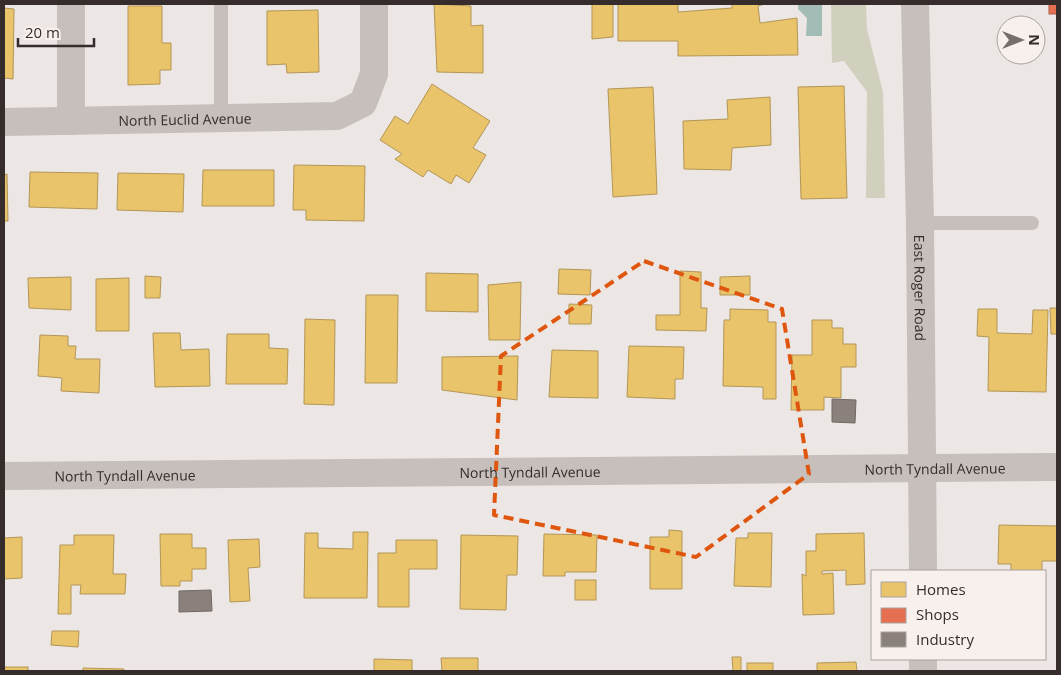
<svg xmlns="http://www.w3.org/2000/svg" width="1061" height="675" font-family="'Open Sans',sans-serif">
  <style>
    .green { fill: #d1d0bf }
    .water { fill: #a2bcb6 }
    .homes { fill: #e9c46a; stroke: #b39657 }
    .shops { fill: #e76f51; stroke: #b25b46 }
    .industry { fill: #8a817c; stroke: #716864 }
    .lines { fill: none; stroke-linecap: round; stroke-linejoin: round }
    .service { stroke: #c6bfbc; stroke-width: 14 }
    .minor { stroke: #c6bfbc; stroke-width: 28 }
    .tertiary { stroke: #c6bfbc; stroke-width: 28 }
    .marked { fill: none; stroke: #df570e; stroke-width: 4; stroke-dasharray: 10 6; stroke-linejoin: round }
    .labels { text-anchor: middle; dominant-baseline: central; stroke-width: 5; stroke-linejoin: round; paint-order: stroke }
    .street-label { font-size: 14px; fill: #362c2b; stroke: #f8f0ec }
  </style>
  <rect width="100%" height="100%" fill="#ece6e4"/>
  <path class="green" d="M 831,4 L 866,4 L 867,29 L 883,92 L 885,198 L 866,198 L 867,92 L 844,61 L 832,63 Z"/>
  <path class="water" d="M 798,4 L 822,4 L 822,36 L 806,36 L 807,18 L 798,9 Z"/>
  <g class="homes">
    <path d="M 434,4 L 471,6 L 471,26 L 483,25 L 483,73 L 437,72 Z"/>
    <path d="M 592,4 L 613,4 L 613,37 L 592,39 Z"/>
    <path d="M 618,4 L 678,4 L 678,12 L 732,8 L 732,4 L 765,4 L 758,6 L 760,23 L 797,18 L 798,55 L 678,56 L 678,41 L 618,41 Z"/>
    <path d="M 128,6 L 162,6 L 162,43 L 171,43 L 171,70 L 160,70 L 160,84 L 128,85 Z"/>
    <path d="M 4,8 L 14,9 L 13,79 L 4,78 Z"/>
    <path d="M 318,10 L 319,72 L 287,73 L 286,64 L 267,65 L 267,11 Z"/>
    <path d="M 432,84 L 490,121 L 473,148 L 486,155 L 469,183 L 456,175 L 451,184 L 428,170 L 423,177 L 395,159 L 402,154 L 380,140 L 395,116 L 408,124 Z"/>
    <path d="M 844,86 L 847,198 L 801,199 L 798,87 Z"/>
    <path d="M 653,87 L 657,194 L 613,197 L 608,89 Z"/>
    <path d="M 770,97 L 771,145 L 732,148 L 731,170 L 684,169 L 683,121 L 728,119 L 727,100 Z"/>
    <path d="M 294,165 L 365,166 L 364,221 L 306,220 L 306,210 L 293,210 Z"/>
    <path d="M 203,170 L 274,170 L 274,206 L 202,206 Z"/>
    <path d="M 30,172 L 98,173 L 97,209 L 29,207 Z"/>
    <path d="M 118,173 L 184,174 L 183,212 L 117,210 Z"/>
    <path d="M 7,174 L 8,221 L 4,221 L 4,175 Z"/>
    <path d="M 559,269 L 591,270 L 590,295 L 558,294 Z"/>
    <path d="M 680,271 L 701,272 L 701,308 L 707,308 L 706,331 L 656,330 L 656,315 L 680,315 Z"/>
    <path d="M 426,273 L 478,274 L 478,312 L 426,311 Z"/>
    <path d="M 145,276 L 161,277 L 160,298 L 145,298 Z"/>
    <path d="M 750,276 L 750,295 L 720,295 L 720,277 Z"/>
    <path d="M 71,277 L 71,310 L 29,308 L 28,278 Z"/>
    <path d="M 129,278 L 129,331 L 96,331 L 96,279 Z"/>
    <path d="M 521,282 L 520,340 L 489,340 L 488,285 Z"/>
    <path d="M 366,295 L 398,295 L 397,383 L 365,383 Z"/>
    <path d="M 569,304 L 592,305 L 591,324 L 569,324 Z"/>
    <path d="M 1050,308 L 1057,308 L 1057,334 L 1051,334 Z"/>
    <path d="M 730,309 L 768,310 L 768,322 L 776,322 L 776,399 L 763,399 L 763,387 L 723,386 L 724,320 L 730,320 Z"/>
    <path d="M 978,309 L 997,309 L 997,333 L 1032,334 L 1033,310 L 1048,310 L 1046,392 L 988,391 L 989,337 L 977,336 Z"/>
    <path d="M 305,319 L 335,320 L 334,405 L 304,404 Z"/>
    <path d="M 812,320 L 832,320 L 832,328 L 843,328 L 843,344 L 856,344 L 856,367 L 841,367 L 841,398 L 824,397 L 824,410 L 791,410 L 792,355 L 812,355 Z"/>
    <path d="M 153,333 L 180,333 L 181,350 L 209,349 L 210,386 L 155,387 Z"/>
    <path d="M 227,334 L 269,334 L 269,348 L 288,349 L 287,384 L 226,384 Z"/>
    <path d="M 40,335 L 68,336 L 68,346 L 76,346 L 75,359 L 100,359 L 99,393 L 61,391 L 62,378 L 38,376 Z"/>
    <path d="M 629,346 L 684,347 L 683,379 L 675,379 L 675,399 L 627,397 Z"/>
    <path d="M 552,350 L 598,351 L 598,398 L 549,397 Z"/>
    <path d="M 518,356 L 517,400 L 442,390 L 442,357 Z"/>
    <path d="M 999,525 L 1057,526 L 1057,561 L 1042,561 L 1042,571 L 1011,571 L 1011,564 L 998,564 Z"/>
    <path d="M 669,530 L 682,531 L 682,589 L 650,589 L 650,537 L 669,537 Z"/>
    <path d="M 353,532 L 368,532 L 367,598 L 304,598 L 305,533 L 318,533 L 318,548 L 353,549 Z"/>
    <path d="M 748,533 L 772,533 L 771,587 L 734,586 L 736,538 L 748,538 Z"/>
    <path d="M 864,533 L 865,584 L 846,585 L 846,570 L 822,571 L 822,574 L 833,573 L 834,614 L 803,615 L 802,574 L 806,576 L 806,551 L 816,551 L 816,534 Z"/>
    <path d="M 160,534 L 192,534 L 192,548 L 206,548 L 206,569 L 192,569 L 192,581 L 180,581 L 180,586 L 161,586 Z"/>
    <path d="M 544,534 L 597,535 L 596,572 L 565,572 L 565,576 L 543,576 Z"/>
    <path d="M 74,535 L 114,535 L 113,574 L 126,574 L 125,594 L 80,594 L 81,585 L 71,585 L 71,614 L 58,614 L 60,545 L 74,545 Z"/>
    <path d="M 461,535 L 518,536 L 517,575 L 507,575 L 506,610 L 460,609 Z"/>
    <path d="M 22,537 L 22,578 L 4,579 L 4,538 Z"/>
    <path d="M 259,539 L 260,567 L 248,568 L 250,601 L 230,602 L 228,540 Z"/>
    <path d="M 396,540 L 437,540 L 437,569 L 409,569 L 409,607 L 378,607 L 378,553 L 396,553 Z"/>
    <rect x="575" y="580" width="21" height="20"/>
    <path d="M 52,631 L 79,631 L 78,647 L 51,645 Z"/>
    <path d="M 732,657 L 741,657 L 741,671 L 733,671 Z"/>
    <path d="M 441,658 L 478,658 L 478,671 L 442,671 Z"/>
    <path d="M 374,659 L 412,660 L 412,671 L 374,671 Z"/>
    <path d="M 856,662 L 857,671 L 817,671 L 817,663 Z"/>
    <rect x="747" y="663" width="26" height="8"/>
    <rect x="4" y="667" width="24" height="4"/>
    <path d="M 83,668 L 124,669 L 124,671 L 83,671 Z"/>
  </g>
  <rect class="shops" x="1049" y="4" width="8" height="10"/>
  <g class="industry">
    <path d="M 832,399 L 856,400 L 855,423 L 832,422 Z"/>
    <path d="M 211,590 L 212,611 L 179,612 L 179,591 Z"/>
  </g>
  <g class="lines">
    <g class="service">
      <path d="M 221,4 L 221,118"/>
      <path d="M 920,223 L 1032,223"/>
    </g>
    <g class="minor">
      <path d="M 71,4 L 71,121"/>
      <path id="s1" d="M 4,122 L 337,116 L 363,103 L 374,74 L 374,4"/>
      <path id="s2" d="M 4,476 L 1057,467"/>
    </g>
    <g class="tertiary">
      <path id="s3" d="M 915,4 L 920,223 L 923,571"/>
      <path d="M 923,659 L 923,671"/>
    </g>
  </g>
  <path class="marked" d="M 644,261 L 782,309 L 809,474 L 696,557 L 494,515 L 501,356 Z"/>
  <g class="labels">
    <g class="street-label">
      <text stroke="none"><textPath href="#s1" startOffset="181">North Euclid Avenue</textPath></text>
      <text stroke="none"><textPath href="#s3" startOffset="284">East Roger Road</textPath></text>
      <text stroke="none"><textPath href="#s2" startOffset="931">North Tyndall Avenue</textPath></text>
      <text stroke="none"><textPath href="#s2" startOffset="526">North Tyndall Avenue</textPath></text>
      <text stroke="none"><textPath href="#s2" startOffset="121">North Tyndall Avenue</textPath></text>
    </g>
  </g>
  <rect width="1061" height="675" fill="none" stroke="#362c2b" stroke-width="10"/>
  <rect x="871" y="570" width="175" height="90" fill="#f8f0ec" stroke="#aaa29f"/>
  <rect x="881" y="582" width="25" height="15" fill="#e9c46a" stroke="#aaa29f"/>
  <text x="916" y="595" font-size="15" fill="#362c2b">Homes</text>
  <rect x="881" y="608" width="25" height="15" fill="#e76f51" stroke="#aaa29f"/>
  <text x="916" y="620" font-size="15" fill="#362c2b">Shops</text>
  <rect x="881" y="632" width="25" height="15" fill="#8a817c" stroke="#aaa29f"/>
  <text x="916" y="645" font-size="15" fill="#362c2b">Industry</text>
  <g transform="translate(1021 40) rotate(90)"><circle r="24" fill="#f8f0ec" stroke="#aaa29f"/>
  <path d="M0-4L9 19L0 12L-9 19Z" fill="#766d6c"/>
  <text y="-8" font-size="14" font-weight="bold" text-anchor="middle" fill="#362c2b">N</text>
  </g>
  <path d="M18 38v8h76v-8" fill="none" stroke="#362c2b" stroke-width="2.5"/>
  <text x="25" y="38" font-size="15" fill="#362c2b" stroke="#f8f0ec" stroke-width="4" paint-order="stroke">20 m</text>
</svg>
